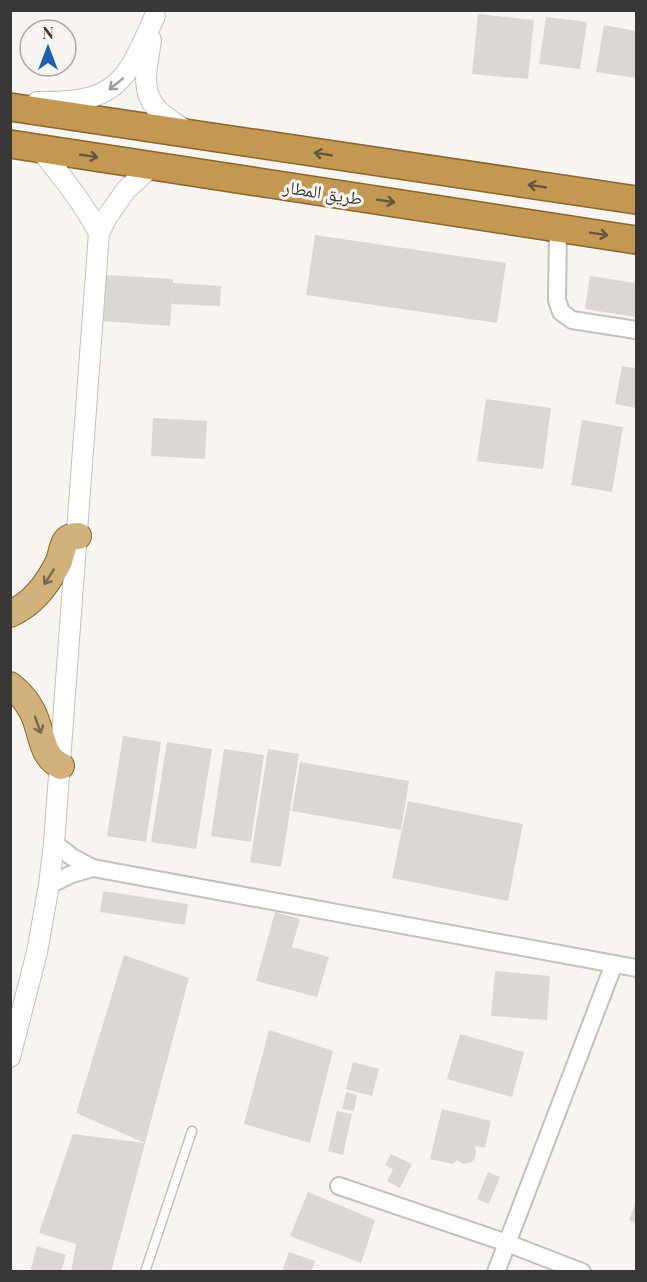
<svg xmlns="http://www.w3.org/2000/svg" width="647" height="1282" font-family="'Playfair Display','Noto Naskh Arabic',serif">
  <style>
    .building { fill: #dbd8d3 }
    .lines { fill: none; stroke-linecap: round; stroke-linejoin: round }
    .service-casing { stroke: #c4c0bb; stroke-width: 11 }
    .minor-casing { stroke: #c4c0bb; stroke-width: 20 }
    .tertiary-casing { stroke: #c4c0bb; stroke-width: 22 }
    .primary-casing { stroke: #88662c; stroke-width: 28 }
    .trunk-casing { stroke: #88662c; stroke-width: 30 }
    .service { stroke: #fff; stroke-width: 8 }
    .minor { stroke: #fff; stroke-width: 16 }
    .tertiary { stroke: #fff; stroke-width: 20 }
    .primary { stroke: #d1b27d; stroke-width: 26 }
    .trunk { stroke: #c29852; stroke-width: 27 }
    .oneway { stroke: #9c9c9a }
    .oneway2 { stroke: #62553e }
    .oneway3 { stroke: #766952 }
    .labels { text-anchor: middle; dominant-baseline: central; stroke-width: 6; stroke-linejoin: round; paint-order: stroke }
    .street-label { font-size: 18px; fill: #393836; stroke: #f8f4ef }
  </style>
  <rect width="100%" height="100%" fill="#f8f4ef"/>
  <g class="building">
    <path d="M 478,14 L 534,20 L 528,79 L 472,74 Z"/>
    <path d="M 546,17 L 587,22 L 580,69 L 539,64 Z"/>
    <path d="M 604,25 L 636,31 L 636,78 L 596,72 Z"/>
    <path d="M 315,235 L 506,263 L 497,323 L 306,295 Z"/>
    <path d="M 106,275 L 173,279 L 173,283 L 221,286 L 220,306 L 172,304 L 172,296 L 170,326 L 102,321 Z"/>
    <path d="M 590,276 L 636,283 L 636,317 L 585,309 Z"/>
    <path d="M 622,366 L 636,368 L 636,408 L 615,404 Z"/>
    <path d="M 486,399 L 551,408 L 543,469 L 477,461 Z"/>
    <path d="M 153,418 L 207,421 L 205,459 L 151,456 Z"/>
    <path d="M 582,420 L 623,427 L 612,492 L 571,485 Z"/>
    <path d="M 123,736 L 161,742 L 146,842 L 107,836 Z"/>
    <path d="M 167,742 L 212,749 L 196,849 L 151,842 Z"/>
    <path d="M 224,749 L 264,755 L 251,842 L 211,836 Z"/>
    <path d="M 268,749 L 299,754 L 281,867 L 250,862 Z"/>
    <path d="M 300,762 L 409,781 L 401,830 L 292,811 Z"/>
    <path d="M 408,801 L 523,824 L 508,901 L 392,878 Z"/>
    <path d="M 103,891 L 188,904 L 185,925 L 100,912 Z"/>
    <path d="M 275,912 L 300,919 L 292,947 L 329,957 L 317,997 L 256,981 Z"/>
    <path d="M 124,955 L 189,978 L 145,1143 L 76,1113 Z"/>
    <path d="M 495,971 L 550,976 L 547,1020 L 491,1016 Z"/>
    <path d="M 269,1030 L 333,1051 L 310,1143 L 244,1124 Z"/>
    <path d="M 460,1034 L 524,1052 L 512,1097 L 447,1079 Z"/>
    <path d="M 353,1062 L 379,1069 L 372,1096 L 346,1089 Z"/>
    <path d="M 346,1092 L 357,1095 L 354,1111 L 342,1109 Z"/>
    <path d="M 442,1109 L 491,1121 L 485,1148 L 475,1146 L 476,1152 L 475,1158 L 472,1162 L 463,1164 L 457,1160 L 453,1164 L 430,1159 Z"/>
    <path d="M 337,1111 L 352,1114 L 343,1155 L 328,1151 Z"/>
    <path d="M 73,1134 L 145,1143 L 111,1272 L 71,1272 L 76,1244 L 39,1233 Z"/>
    <path d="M 391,1154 L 412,1164 L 400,1188 L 387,1181 L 393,1169 L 385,1165 Z"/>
    <path d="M 488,1172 L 500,1177 L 489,1204 L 477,1199 Z"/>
    <path d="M 308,1192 L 375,1220 L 361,1263 L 290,1236 Z"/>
    <path d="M 636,1202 L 636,1223 L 629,1220 Z"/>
    <path d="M 37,1246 L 66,1255 L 61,1272 L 30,1272 Z"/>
    <path d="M 289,1252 L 315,1261 L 311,1272 L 282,1272 Z"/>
  </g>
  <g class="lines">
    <g class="service-casing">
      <path id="service" d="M 145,1272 L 192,1131"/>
    </g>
    <g class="minor-casing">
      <g id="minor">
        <path d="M 558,228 L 557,300 L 561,312 L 572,320 L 636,330"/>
        <path d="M 54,843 L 72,857 L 93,868 L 636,968"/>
        <path d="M 49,885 L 72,874 L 93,868"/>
        <path d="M 339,1186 L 507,1243 L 582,1272"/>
        <path d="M 496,1272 L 614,964"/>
      </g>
    </g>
    <g class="tertiary-casing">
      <g id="tertiary">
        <path d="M 151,40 C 148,63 139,90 157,109 C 165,118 178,125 188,132"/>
        <path d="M 37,102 C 53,102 68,102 83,99 C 128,91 138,52 155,16"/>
        <path d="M 40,149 C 61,176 83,202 99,233"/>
        <path d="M 10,1057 L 37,952 L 49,885 L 54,843 L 99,233 L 107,217 L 126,190 L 152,166"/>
      </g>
    </g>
    <g class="primary-casing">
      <g id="primary">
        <path d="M 10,614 C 33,604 49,582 59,561 C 61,555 62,548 65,542 C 68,537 72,536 78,536"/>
        <path d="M 10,685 C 19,692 27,701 32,711 C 43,731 39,755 61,766"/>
      </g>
    </g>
    <g class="trunk-casing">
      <g id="trunk">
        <path d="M 10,107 L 636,200"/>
        <path d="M 10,144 L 636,240"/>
      </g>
    </g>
    <use href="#service" class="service"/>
    <use href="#minor" class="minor"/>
    <use href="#tertiary" class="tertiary"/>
    <use href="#primary" class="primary"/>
    <use href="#trunk" class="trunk"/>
  </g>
  <defs><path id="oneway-shaft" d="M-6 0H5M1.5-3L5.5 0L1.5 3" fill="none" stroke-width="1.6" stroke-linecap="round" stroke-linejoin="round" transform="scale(1.5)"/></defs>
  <use class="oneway" href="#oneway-shaft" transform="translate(116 84) rotate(141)"/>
  <g class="oneway2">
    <use href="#oneway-shaft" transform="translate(323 154) rotate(-171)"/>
    <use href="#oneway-shaft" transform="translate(89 156) rotate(9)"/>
    <use href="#oneway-shaft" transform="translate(537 186) rotate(-171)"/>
    <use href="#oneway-shaft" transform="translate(386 201) rotate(9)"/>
    <use href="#oneway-shaft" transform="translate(599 234) rotate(9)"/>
  </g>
  <g class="oneway3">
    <use href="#oneway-shaft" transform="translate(49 577) rotate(123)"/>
    <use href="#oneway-shaft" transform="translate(38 725) rotate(70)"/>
  </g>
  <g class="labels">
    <g class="street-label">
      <text transform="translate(323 192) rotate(9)">طريق المطار</text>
    </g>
  </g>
  <rect width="647" height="1282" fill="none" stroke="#393836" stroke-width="24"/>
  <g transform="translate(48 48)"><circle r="28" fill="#f8f4ef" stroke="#aca9a5" stroke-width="1.5"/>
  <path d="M0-4.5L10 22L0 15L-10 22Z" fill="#1f61b1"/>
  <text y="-9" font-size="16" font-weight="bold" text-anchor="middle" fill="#393836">N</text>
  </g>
</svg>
